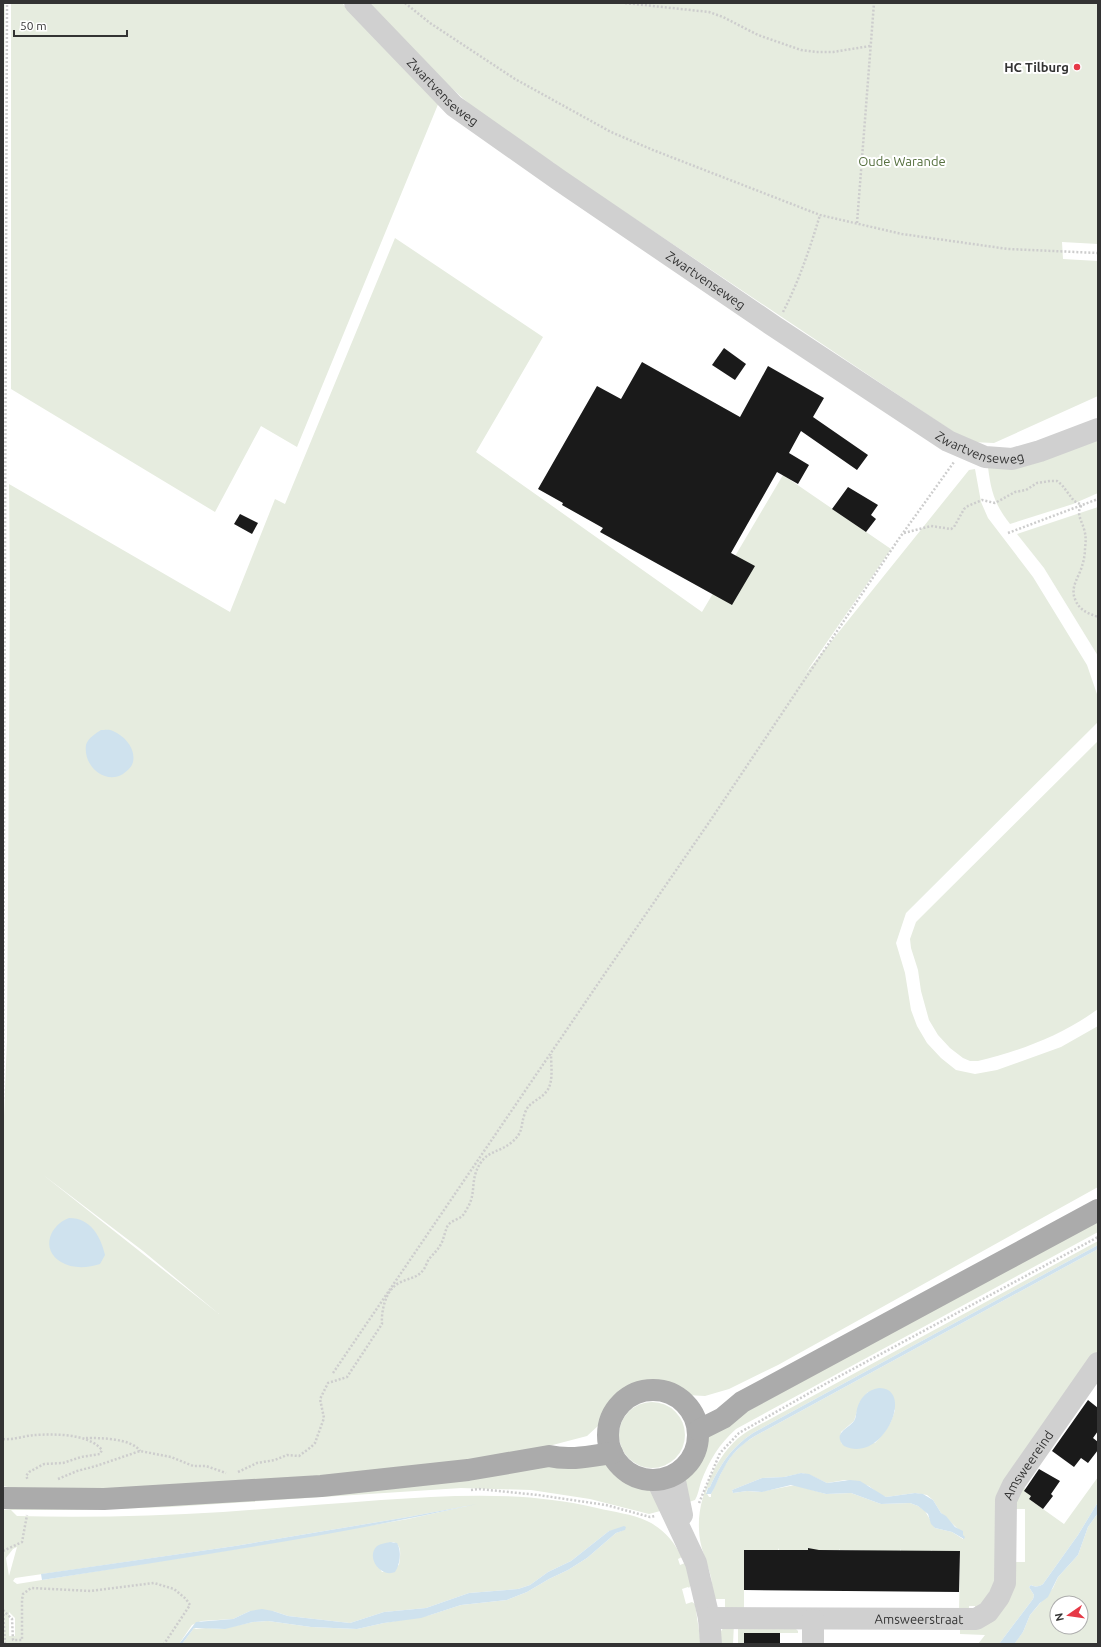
<svg xmlns="http://www.w3.org/2000/svg" width="1101" height="1647" font-family="Ubuntu,sans-serif">
  <style>
    .green { fill: #e6ecdf; fill-rule: evenodd }
    .water { fill: #cfe2ee }
    .building { fill: #1a1a1a }
    .lines { fill: none; stroke-linecap: round; stroke-linejoin: round }
    .path { stroke: #cdcdcd; stroke-width: 2.5; stroke-dasharray: 2 2; stroke-linecap: butt }
    .minor { stroke: #d0d0d0; stroke-width: 22 }
    .major { stroke: #ababab; stroke-width: 22 }
    .poi-dot { fill: #e63946; stroke: #fff; stroke-width: 1.5 }
    .labels { text-anchor: middle; dominant-baseline: central; stroke-width: 4; stroke-linejoin: round; paint-order: stroke }
    .poi-label { font-size: 13px; font-weight: bold; fill: #333; stroke: #fff; text-anchor: end }
    .street-label { font-size: 13px; fill: #333; stroke: #fff }
    .park-label { font-size: 13px; fill: #56703f; stroke: #fff }
  </style>
  <rect width="100%" height="100%" fill="#fff"/>
  <g class="green">
    <path d="M 3,3 L 5,3 L 3,210 Z"/>
    <path d="M 11,3 L 342,3 L 439,102 L 297,447 L 261,426 L 215,512 L 11,389 Z"/>
    <path d="M 365,3 L 1098,3 L 1098,244 L 1062,242 L 1063,259 L 1098,261 L 1098,396 L 994,443 L 971,442 L 958,435 L 556,166 L 554,163 L 535,153 L 488,121 L 446,83 Z"/>
    <path d="M 395,238 L 543,337 L 476,452 L 702,612 L 783,475 L 891,549 L 805,674 L 969,470 L 975,469 L 981,502 L 988,518 L 1033,577 L 1087,665 L 1098,697 L 1098,722 L 906,913 L 896,943 L 905,973 L 911,1010 L 917,1026 L 927,1043 L 941,1058 L 956,1070 L 975,1074 L 997,1070 L 1061,1047 L 1098,1026 L 1098,1187 L 778,1365 L 729,1389 L 705,1396 L 686,1395 L 670,1382 L 646,1382 L 626,1389 L 620,1394 L 612,1402 L 599,1425 L 587,1436 L 522,1453 L 416,1468 L 207,1485 L 28,1491 L 3,1486 L 4,1116 L 7,1039 L 10,588 L 9,484 L 230,612 L 275,499 L 285,504 ZM 42,1174 L 143,1251 L 219,1314 Z"/>
    <path d="M 1098,423 L 1098,493 L 1073,504 L 1010,524 C 995,505 991,492 988,467 Z"/>
    <path d="M 1098,507 L 1098,656 L 1044,568 L 1017,534 Z"/>
    <path d="M 1098,741 L 1098,1009 C 1063,1035 1020,1051 978,1061 L 970,1061 L 963,1058 L 950,1048 L 938,1035 L 929,1020 L 921,991 L 918,970 L 911,948 L 910,939 L 916,922 Z"/>
    <path d="M 1098,1220 L 1098,1232 L 736,1429 C 719,1444 709,1461 701,1482 C 699,1488 698,1495 695,1500 L 686,1503 L 684,1480 L 686,1476 L 697,1457 L 704,1442 L 713,1430 Z"/>
    <path d="M 1098,1241 L 1098,1245 L 753,1433 C 732,1447 721,1463 710,1487 L 708,1488 L 706,1492 L 709,1497 L 711,1497 L 711,1494 L 724,1467 L 732,1455 L 743,1444 L 755,1436 L 1098,1249 L 1098,1354 L 1006,1482 L 1000,1576 L 975,1614 L 975,1606 L 969,1606 L 969,1614 L 959,1614 L 960,1552 L 932,1551 L 931,1550 L 931,1551 L 901,1551 L 901,1549 L 900,1551 L 870,1551 L 870,1549 L 870,1551 L 840,1550 L 840,1549 L 839,1550 L 779,1550 L 778,1548 L 778,1550 L 744,1550 L 744,1609 L 725,1608 L 725,1599 L 714,1599 C 713,1592 712,1584 711,1577 C 707,1561 699,1546 699,1529 C 697,1496 719,1448 748,1431 ZM 868,1392 L 895,1410 C 891,1424 885,1433 875,1443 L 842,1444 L 840,1438 L 841,1432 L 854,1421 L 860,1402 ZM 802,1473 L 812,1476 L 827,1483 L 845,1480 L 869,1486 L 879,1494 L 886,1497 L 915,1493 L 927,1495 L 933,1500 L 941,1513 L 958,1529 L 963,1535 L 963,1539 L 952,1532 L 935,1528 L 925,1511 L 918,1506 L 910,1503 L 881,1504 L 851,1493 L 826,1494 L 795,1485 L 759,1492 L 747,1491 L 733,1493 L 732,1490 L 762,1478 L 784,1477 Z"/>
    <circle cx="652" cy="1435" r="33"/>
    <path d="M 591,1462 L 603,1463 L 622,1477 L 648,1489 L 652,1491 L 664,1510 L 649,1514 L 590,1499 L 531,1490 L 461,1488 L 170,1507 L 81,1510 L 11,1510 L 17,1516 C 86,1518 155,1516 223,1512 C 276,1508 329,1504 381,1500 C 456,1495 524,1491 597,1508 C 614,1512 632,1514 647,1521 C 664,1529 674,1542 682,1557 L 678,1559 L 680,1565 L 685,1563 L 692,1583 L 689,1588 L 688,1587 L 682,1589 L 686,1604 L 692,1602 L 695,1604 L 701,1644 L 182,1644 L 194,1628 L 196,1629 L 206,1628 L 221,1629 L 253,1622 L 268,1621 L 311,1627 L 357,1629 L 384,1623 L 430,1615 L 461,1605 L 507,1600 L 527,1592 L 549,1579 L 568,1570 L 587,1558 L 616,1533 L 624,1530 L 609,1531 L 571,1561 L 548,1572 L 530,1585 L 518,1589 L 469,1593 L 426,1608 L 384,1612 L 350,1623 L 288,1616 L 273,1611 L 250,1611 L 233,1619 L 201,1621 L 192,1625 L 179,1644 L 3,1644 L 3,1510 L 11,1509 L 11,1507 ZM 472,1505 L 408,1519 L 236,1549 L 17,1584 L 13,1581 L 15,1578 L 235,1546 L 408,1517 ZM 393,1542 C 403,1545 400,1556 399,1565 L 382,1572 L 375,1561 L 373,1554 ZM 17,1547 L 9,1576 L 6,1558 L 13,1549 ZM 9,1612 L 15,1618 L 15,1636 L 9,1636 Z"/>
    <path d="M 1098,1477 L 1098,1502 L 1078,1535 L 1043,1584 C 1040,1587 1034,1587 1031,1585 L 1029,1587 L 1034,1595 L 1033,1599 L 999,1644 L 978,1644 L 985,1635 L 960,1634 L 960,1626 L 977,1627 L 1013,1562 L 1025,1562 L 1025,1509 L 1013,1509 L 1022,1486 L 1032,1494 L 1029,1499 L 1064,1524 Z"/>
    <path d="M 1098,1513 L 1098,1644 L 1014,1644 L 1023,1632 L 1030,1615 L 1053,1588 L 1058,1577 L 1078,1555 L 1088,1527 ZM 1057,1603 L 1081,1603 L 1081,1627 L 1057,1627 Z"/>
    <path d="M 734,1624 L 733,1644 L 719,1644 C 720,1629 720,1629 734,1624 Z"/>
    <path d="M 738,1627 L 796,1629 L 798,1631 L 798,1633 L 744,1633 L 744,1644 L 738,1644 Z"/>
  </g>
  <g class="water">
    <path d="M 101,730 C 104,730 110,729 113,731 C 125,736 136,749 133,762 C 132,767 127,771 123,774 C 105,785 83,766 86,745 C 88,738 95,734 101,730 Z"/>
    <path d="M 69,1218 C 91,1218 101,1237 105,1255 L 100,1264 C 88,1268 72,1269 61,1262 C 40,1249 50,1225 69,1218 Z"/>
    <path d="M 1098,1245 L 1098,1249 L 755,1436 C 742,1444 731,1454 724,1468 C 719,1476 716,1486 711,1494 L 706,1494 L 708,1488 L 710,1487 C 721,1463 732,1447 753,1433 Z"/>
    <path d="M 879,1388 C 916,1388 883,1465 844,1446 C 832,1433 848,1429 854,1421 C 856,1418 856,1413 857,1409 C 860,1398 867,1390 879,1388 Z"/>
    <path d="M 801,1473 L 809,1474 L 827,1483 L 850,1480 L 860,1481 L 886,1497 L 915,1493 L 923,1494 L 933,1500 L 941,1513 L 946,1516 L 955,1527 L 963,1531 L 963,1535 L 965,1537 L 964,1539 L 952,1532 L 935,1528 L 931,1524 L 928,1514 L 918,1506 L 910,1503 L 881,1504 L 851,1493 L 826,1494 L 791,1485 L 762,1492 L 747,1491 L 733,1493 L 732,1490 L 762,1478 L 784,1477 Z"/>
    <path d="M 1098,1502 L 1098,1513 L 1088,1527 L 1078,1555 L 1058,1577 L 1048,1597 L 1040,1603 L 1030,1615 L 1023,1632 L 1015,1643 L 999,1644 L 1033,1599 L 1034,1595 L 1029,1587 L 1031,1585 C 1033,1587 1040,1587 1043,1584 L 1078,1535 Z"/>
    <path d="M 477,1504 C 334,1536 188,1557 42,1580 L 41,1574 L 235,1546 L 408,1517 Z"/>
    <path d="M 624,1526 L 626,1527 L 625,1530 L 616,1533 L 587,1558 L 568,1570 L 549,1579 L 527,1592 L 507,1600 L 461,1605 L 421,1618 L 384,1623 L 357,1629 L 311,1627 L 268,1621 L 253,1622 L 225,1629 L 194,1628 L 182,1644 L 179,1644 L 196,1622 L 233,1619 L 250,1611 L 262,1609 L 273,1611 L 288,1616 L 350,1623 L 384,1612 L 426,1608 L 469,1593 L 518,1589 L 530,1585 L 548,1572 L 571,1561 L 609,1531 Z"/>
    <path d="M 390,1542 L 397,1543 C 402,1551 400,1565 395,1572 C 382,1578 366,1559 376,1547 C 379,1544 386,1543 390,1542 Z"/>
  </g>
  <g class="building">
    <path d="M 724,348 L 746,364 L 735,380 L 712,365 Z"/>
    <path d="M 642,362 L 740,417 L 768,366 L 824,398 L 813,417 L 868,455 L 857,470 L 801,431 L 789,453 L 809,465 L 798,484 L 777,472 L 731,553 L 755,566 L 732,605 L 600,532 L 603,528 L 562,505 L 563,503 L 538,489 L 597,386 L 621,399 Z"/>
    <path d="M 848,487 L 878,505 L 871,515 L 876,519 L 866,532 L 832,509 Z"/>
    <path d="M 240,514 L 258,523 L 252,534 L 234,524 Z"/>
    <path d="M 1088,1400 L 1098,1408 L 1098,1431 L 1093,1438 L 1098,1442 L 1098,1450 L 1088,1463 L 1081,1458 L 1074,1467 L 1052,1451 Z"/>
    <path d="M 1039,1469 L 1060,1481 L 1051,1494 L 1053,1496 L 1043,1509 L 1029,1499 L 1031,1496 L 1024,1491 Z"/>
    <path d="M 808,1548 L 819,1550 L 960,1551 L 959,1592 L 744,1590 L 744,1550 L 808,1550 Z"/>
    <rect x="744" y="1633" width="36" height="11"/>
  </g>
  <g class="lines">
    <g class="path">
      <path d="M 405,3 L 430,23 L 515,79 L 611,132 L 653,150 L 820,215 L 902,234 L 1008,249 L 1098,253"/>
      <path d="M 625,3 L 709,12 L 723,17 L 758,35 L 801,50 L 816,52 L 833,52 L 870,46"/>
      <path d="M 857,223 L 874,3"/>
      <path d="M 783,312 C 799,281 810,248 820,215"/>
      <path d="M 904,533 L 931,526 L 951,529 L 954,527 L 964,509 L 968,506 L 982,500 L 995,503 L 1015,492 L 1026,490 L 1037,483 L 1050,481 L 1057,481 L 1062,485 L 1074,501 L 1080,504 L 1081,506 C 1076,514 1082,521 1084,529 C 1086,536 1086,541 1085,548 C 1085,554 1084,560 1082,566 C 1079,577 1070,587 1075,599 C 1079,610 1087,613 1098,617"/>
      <path d="M 1008,533 L 1098,499"/>
      <path d="M 3,1099 L 7,3"/>
      <path d="M 333,1373 L 606,972 L 710,821 L 898,540 L 954,462"/>
      <path d="M 86,1438 C 100,1438 131,1438 140,1451"/>
      <path d="M 3,1439 C 13,1440 24,1436 34,1435 C 54,1434 88,1433 102,1450 L 100,1454 L 81,1457 L 63,1463 L 44,1464 L 29,1472 L 26,1476 L 28,1480"/>
      <path d="M 238,1472 L 257,1463 L 275,1460 L 287,1455 L 299,1456 L 311,1447 L 315,1443 L 324,1418 L 320,1399 L 328,1383 L 347,1377 L 382,1324 C 381,1310 386,1288 401,1282 C 409,1278 418,1278 424,1269 C 426,1266 427,1262 429,1259 C 434,1253 439,1249 442,1242 C 444,1237 445,1232 447,1227 C 449,1222 456,1220 461,1217 C 464,1215 466,1210 468,1207 C 477,1191 469,1178 482,1161 C 489,1151 502,1151 512,1142 C 524,1132 520,1126 525,1113 C 528,1102 540,1100 546,1092 C 554,1083 551,1066 551,1054"/>
      <path d="M 58,1479 L 77,1471 L 96,1466 L 140,1451 L 171,1457 L 193,1466 L 206,1466 L 226,1473"/>
      <path d="M 471,1490 L 479,1489 L 538,1495 L 606,1505 L 650,1517 L 655,1516"/>
      <path d="M 699,1503 L 720,1453 L 739,1433 L 827,1383 L 1098,1237"/>
      <path d="M 3,1551 L 22,1542 L 27,1515"/>
      <path d="M 3,1610 L 12,1619 L 13,1640 L 22,1640 L 22,1600 L 23,1594 L 31,1588 L 91,1591 L 154,1583 L 174,1589 L 186,1599 L 190,1605 L 164,1644"/>
      <path d="M 3,1610 L 5,1644"/>
    </g>
    <g class="minor">
      <path id="s1" d="M 355,3 L 454,106 L 559,180 L 775,327 L 948,441 L 985,457 L 1012,459 L 1040,451 L 1098,429"/>
      <path d="M 674,1476 L 682,1515"/>
      <path d="M 657,1480 L 696,1563 L 709,1618 L 711,1644"/>
      <path id="s2" d="M 709,1618 L 976,1619 L 988,1612 L 999,1597 L 1005,1583 L 1006,1500 L 1013,1485 L 1098,1363"/>
      <path d="M 813,1644 L 813,1620"/>
    </g>
    <g class="major">
      <circle cx="653" cy="1435" r="45"/>
      <path d="M 699,1430 L 723,1418 L 742,1402 L 1098,1210"/>
      <path d="M 3,1498 L 104,1499 L 321,1486 L 468,1470 L 549,1456 C 570,1461 591,1456 612,1453"/>
    </g>
  </g>
  <circle class="poi-dot" cx="1077" cy="67" r="4"/>
  <g class="labels">
    <g class="poi-label">
      <text x="1069" y="67">HC Tilburg</text>
    </g>
    <g class="street-label">
      <text stroke="none"><textPath href="#s1" startOffset="125">Zwartvenseweg</textPath></text>
      <text stroke="none"><textPath href="#s1" startOffset="449">Zwartvenseweg</textPath></text>
      <text stroke="none"><textPath href="#s1" startOffset="773">Zwartvenseweg</textPath></text>
      <text stroke="none"><textPath href="#s2" startOffset="439">Amsweereind</textPath></text>
      <text stroke="none"><textPath href="#s2" startOffset="210">Amsweerstraat</textPath></text>
    </g>
    <g class="park-label">
      <text x="902" y="161">Oude Warande</text>
    </g>
  </g>
  <rect width="1101" height="1647" fill="none" stroke="#333333" stroke-width="8"/>
  <g transform="translate(1069 1615) rotate(257)"><circle r="19" fill="#ffffff" stroke="#adadad"/>
  <path d="M0-3L7 15L0 10L-7 15Z" fill="#e63946"/>
  <text y="-6" font-size="11" font-weight="bold" text-anchor="middle" fill="#333333">N</text>
  </g>
  <path d="M14 30v6h113v-6" fill="none" stroke="#333333" stroke-width="2"/>
  <text x="20" y="30" font-size="12" fill="#333333" stroke="#ffffff" stroke-width="3" paint-order="stroke">50 m</text>
</svg>
